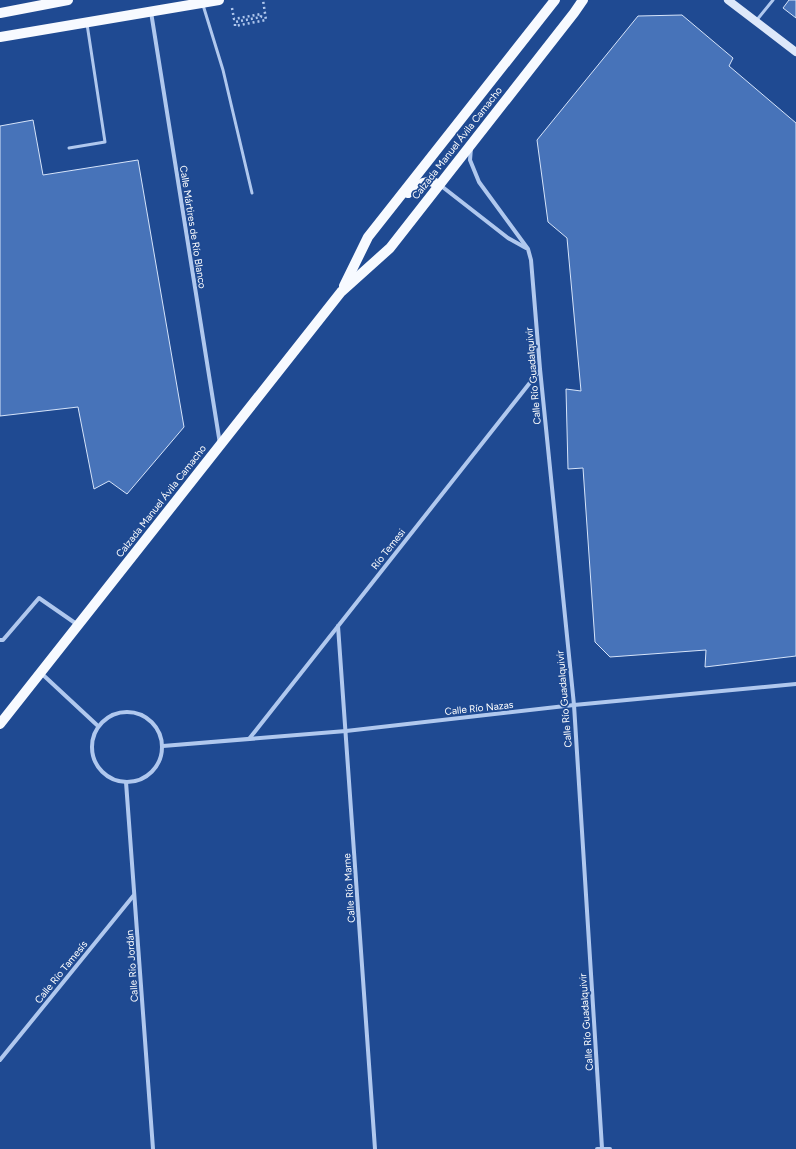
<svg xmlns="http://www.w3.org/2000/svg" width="796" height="1149" font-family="Figtree,sans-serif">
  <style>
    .building { fill: #4773b9; stroke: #d6e4fa }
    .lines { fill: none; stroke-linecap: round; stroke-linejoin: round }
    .path { stroke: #b0c8ee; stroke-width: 2.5; stroke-dasharray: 2 3; stroke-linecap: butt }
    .lane { stroke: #b0c8ee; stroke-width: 3 }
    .street { stroke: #b0c8ee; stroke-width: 4 }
    .secondary { stroke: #dde8fa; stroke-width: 8 }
    .primary { stroke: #f7faff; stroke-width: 10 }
    .labels { text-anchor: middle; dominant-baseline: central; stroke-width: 3.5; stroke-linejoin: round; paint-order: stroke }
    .street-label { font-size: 10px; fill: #fff; stroke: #1f4a92 }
  </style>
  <rect width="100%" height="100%" fill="#1f4a92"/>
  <g class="building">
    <path d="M 789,0 L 796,0 L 796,18 L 783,8 Z"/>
    <path d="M 682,15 L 733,58 L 729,66 L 796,123 L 796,656 L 705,667 L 706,650 L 610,657 L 595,642 L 583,468 L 568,469 L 566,389 L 581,391 L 567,238 L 548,222 L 537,140 L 638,16 Z"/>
    <path d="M 33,120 L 43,175 L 138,160 L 184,427 L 127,494 L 109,481 L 94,489 L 78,407 L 0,416 L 0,126 Z"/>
  </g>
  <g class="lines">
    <path class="path" d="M 232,8 L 234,19 L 261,14 L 261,17 L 235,22 L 235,26 L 266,20 L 263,0"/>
    <g class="lane">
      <path d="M 203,5 L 223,70 L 252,193"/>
      <path d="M 756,21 L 773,0"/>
      <path d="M 69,148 L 105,142 L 87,24"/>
    </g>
    <g class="street">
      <path d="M 151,12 L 220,444"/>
      <path d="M 471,148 L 470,160 L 479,182 L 528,249 L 531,260 L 540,369 L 574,705 L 602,1148"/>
      <path d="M 440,185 L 508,238 L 526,248"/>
      <path d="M 338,626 L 375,1149"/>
      <path d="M 0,640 L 3,640 L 39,598 L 78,625"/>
      <path d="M 41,673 L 98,726"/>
      <circle cx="127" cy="747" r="35"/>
      <path d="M 249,739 L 540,370"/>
      <path d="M 163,746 L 346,731 L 574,705 L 796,684"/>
      <path d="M 126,782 L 153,1149"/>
      <path d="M 0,1060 L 134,895"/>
      <path d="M 597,1149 L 610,1149"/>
    </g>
    <path class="secondary" d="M 728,0 L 796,52"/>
    <g class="primary">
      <path d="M 0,13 L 68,0"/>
      <path d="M 0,37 L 219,0"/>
      <path d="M 408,193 L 423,183 L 431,181 L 439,185"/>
      <path d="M 344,286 L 368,237 L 555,0"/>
      <path d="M 0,724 L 341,292 L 390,248 L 574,13 L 583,0"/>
    </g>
  </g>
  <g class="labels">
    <g class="street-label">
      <text transform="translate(457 143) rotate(-52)">Calzada Manuel Ávila Camacho</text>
      <text transform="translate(193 227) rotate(81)">Calle Mártires de Río Blanco</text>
      <text transform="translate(533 376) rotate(-95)">Calle Río Guadalquivir</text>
      <text transform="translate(161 501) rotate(-52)">Calzada Manuel Ávila Camacho</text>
      <text transform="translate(388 549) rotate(-52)">Río Temesi</text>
      <text transform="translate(564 699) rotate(-95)">Calle Río Guadalquivir</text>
      <text transform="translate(479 708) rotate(-6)">Calle Río Nazas</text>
      <text transform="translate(349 888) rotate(-94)">Calle Río Marne</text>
      <text transform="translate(132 966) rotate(-94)">Calle Río Jordán</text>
      <text transform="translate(61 972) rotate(-51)">Calle Río Tamesís</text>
      <text transform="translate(586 1022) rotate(-94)">Calle Río Guadalquivir</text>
    </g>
  </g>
</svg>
